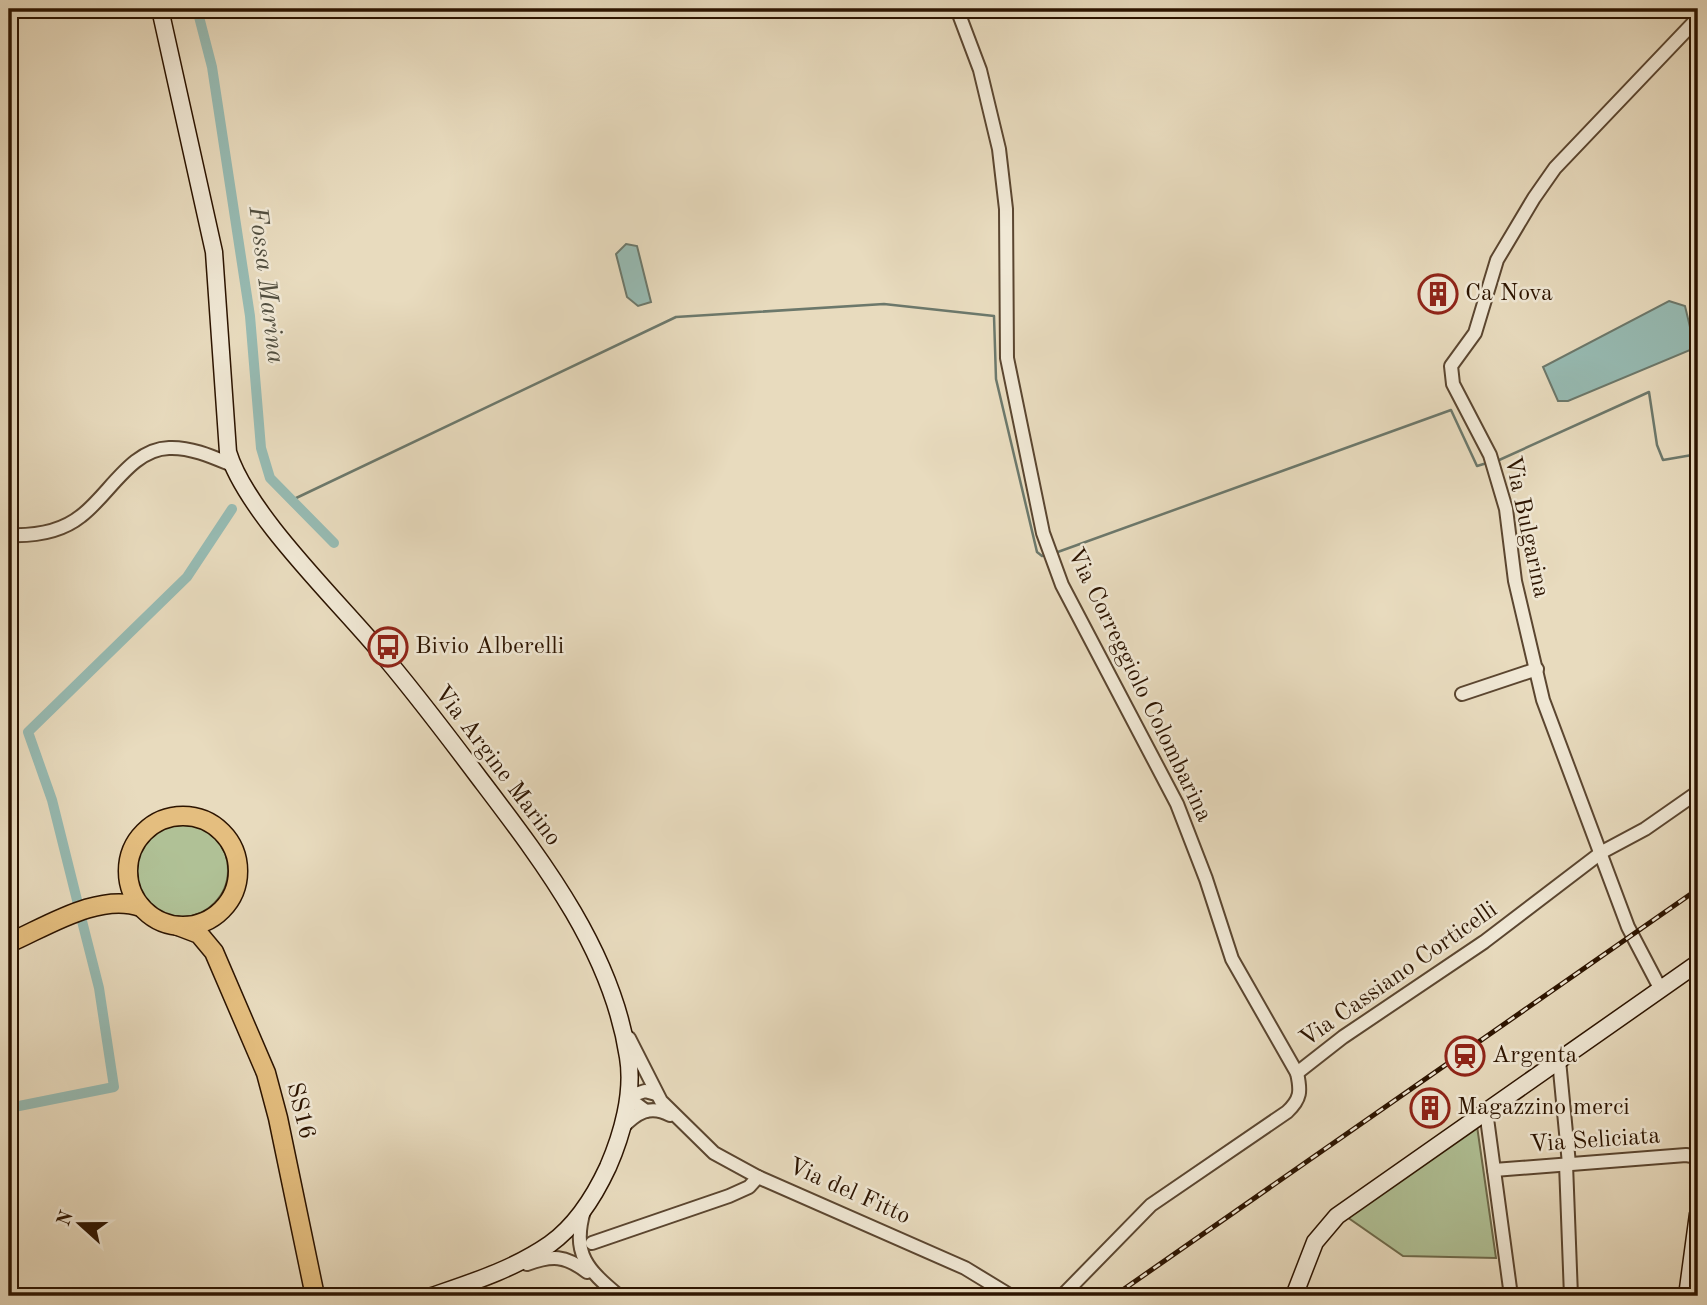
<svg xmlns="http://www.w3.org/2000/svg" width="1707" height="1305" font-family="'Old Standard TT',serif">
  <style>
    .green { fill: #b0c196; stroke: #6e6a4b; stroke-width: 2 }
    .water { fill: #97bbb3; stroke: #6c786b; stroke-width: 2 }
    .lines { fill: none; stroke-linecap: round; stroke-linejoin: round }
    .stream { stroke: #6c786b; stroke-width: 2.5 }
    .canal { stroke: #97bbb3; stroke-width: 10 }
    .street-casing { stroke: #5b4630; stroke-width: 16 }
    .secondary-casing { stroke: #2c1400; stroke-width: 19 }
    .primary-casing { stroke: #2c1400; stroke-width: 21 }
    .street { stroke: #f0e8d5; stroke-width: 12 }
    .secondary { stroke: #f0e8d5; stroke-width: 16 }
    .primary { stroke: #e4be7f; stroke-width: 18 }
    .rail-casing { stroke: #2c1400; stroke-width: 5 }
    .rail { stroke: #f0e8d5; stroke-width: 2.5; stroke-dasharray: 8; stroke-linecap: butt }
    .labels { text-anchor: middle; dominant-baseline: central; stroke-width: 5; stroke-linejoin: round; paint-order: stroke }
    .poi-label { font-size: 24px; fill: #2c1400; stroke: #f0e8d5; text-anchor: start }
    .street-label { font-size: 24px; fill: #2c1400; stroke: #f0e8d5 }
    .water-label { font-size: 26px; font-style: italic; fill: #514e3f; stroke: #f0e8d5 }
  </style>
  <rect width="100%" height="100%" fill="#e8dbbe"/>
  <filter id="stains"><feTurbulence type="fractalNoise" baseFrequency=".00286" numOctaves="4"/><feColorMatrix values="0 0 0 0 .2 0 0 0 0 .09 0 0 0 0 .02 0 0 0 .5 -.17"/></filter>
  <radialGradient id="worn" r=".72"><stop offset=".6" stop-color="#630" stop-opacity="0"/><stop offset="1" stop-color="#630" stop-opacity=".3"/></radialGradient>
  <g class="green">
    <circle cx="181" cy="870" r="47"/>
    <path d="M 1477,1126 L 1496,1258 L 1403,1256 L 1347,1217 Z"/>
  </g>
  <g class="water">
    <path d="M 626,244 L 637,246 L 651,302 L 638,306 L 627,297 L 616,254 Z"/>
    <path d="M 1669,301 L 1685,306 L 1695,348 L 1568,401 L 1558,401 L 1543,367 Z"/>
  </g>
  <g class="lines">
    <g class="stream">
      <path d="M 1497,461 L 1649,392 L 1657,445 L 1663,460 L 1698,454"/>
      <path d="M 292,500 L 676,317 L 884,304 L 994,316 L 996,379 L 1037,552 L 1042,556 L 1048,555"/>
      <path d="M 1055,553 L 1451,410 L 1477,466 L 1487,463"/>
    </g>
    <g class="canal">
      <path d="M 197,9 L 212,67 L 250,316 L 261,448 L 270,478 L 334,543"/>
      <path d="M 78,904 L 52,800 L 28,732 L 187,577 L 232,509"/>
      <path d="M 9,1108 L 114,1087 L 99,988 L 82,921"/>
    </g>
    <g class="street-casing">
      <g id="street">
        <path d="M 957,9 L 980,70 L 999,149 L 1006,209 L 1007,358 L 1043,533 L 1062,585 L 1177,804 L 1206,879 L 1232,959 L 1297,1073 C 1301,1091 1301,1099 1287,1112 L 1151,1205 L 1062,1296"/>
        <path d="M 9,535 C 34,536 61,532 81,516 C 109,495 131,449 169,448 C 191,447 213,457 232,465"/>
        <path d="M 1462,694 L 1537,669"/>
        <path d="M 1660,988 L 1628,927 L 1543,700 L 1515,581 L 1506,509 L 1490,455 L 1453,384 L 1451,366 L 1475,333 L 1497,260 L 1534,198 L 1555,168 L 1698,18"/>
        <path d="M 629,1038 L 661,1101 L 714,1153 L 758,1177 L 965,1268 L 1011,1296"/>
        <path d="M 1559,1060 L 1569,1164"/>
        <path d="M 1297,1073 L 1343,1037 L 1484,942 L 1602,852 L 1645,829 L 1698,792"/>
        <path d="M 646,1111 L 627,1097 L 645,1091 L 656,1094"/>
        <path d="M 1486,1111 L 1511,1296"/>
        <path d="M 622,1128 C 636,1113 650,1104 670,1115"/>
        <path d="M 1566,1164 L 1571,1296"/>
        <path d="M 1494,1170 L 1686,1155 L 1698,1157"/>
        <path d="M 584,1211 C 571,1254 588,1270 619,1296"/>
        <path d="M 592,1243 L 729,1196 L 749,1187 L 758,1177"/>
        <path d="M 527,1264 C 552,1255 565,1255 587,1272"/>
      </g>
    </g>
    <g class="secondary-casing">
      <g id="secondary">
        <path d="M 160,9 L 214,252 L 228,452 C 246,512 335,598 377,648 C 413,690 447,735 480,779 C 543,862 612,951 628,1057 C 634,1093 622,1135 608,1167 C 595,1195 575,1226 550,1244 C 514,1269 473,1282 432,1296"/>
        <path d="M 1294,1296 L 1315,1242 L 1337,1216 L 1698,963"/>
        <path d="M 1687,1296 L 1698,1214"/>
      </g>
    </g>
    <g class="primary-casing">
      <g id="primary">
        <circle cx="183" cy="871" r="55"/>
        <path d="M 178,926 L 199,934 L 214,952 L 266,1073 L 278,1118 L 315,1296"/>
        <path d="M 9,943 C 46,927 99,892 141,907"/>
      </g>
    </g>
    <use href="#street" class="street"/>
    <use href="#secondary" class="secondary"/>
    <use href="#primary" class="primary"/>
    <g class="rail-casing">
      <path id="rail" d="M 1114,1296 L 1698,889"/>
    </g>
    <use href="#rail" class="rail"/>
  </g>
  <defs>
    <g id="building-ring" transform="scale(2.0125)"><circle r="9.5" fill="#f0e8d5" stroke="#8f2418" stroke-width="1.5"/><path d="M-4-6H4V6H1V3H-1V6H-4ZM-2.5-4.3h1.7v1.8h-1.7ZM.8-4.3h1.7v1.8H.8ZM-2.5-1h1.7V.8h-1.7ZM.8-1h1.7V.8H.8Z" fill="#8f2418"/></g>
    <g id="bus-ring" transform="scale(2.0125)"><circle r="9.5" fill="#f0e8d5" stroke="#8f2418" stroke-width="1.5"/><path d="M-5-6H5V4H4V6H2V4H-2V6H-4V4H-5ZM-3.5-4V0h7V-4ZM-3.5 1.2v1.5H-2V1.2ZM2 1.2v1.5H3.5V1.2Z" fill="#8f2418"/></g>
    <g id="station-ring" transform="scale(2.0125)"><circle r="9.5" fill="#f0e8d5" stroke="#8f2418" stroke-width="1.5"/><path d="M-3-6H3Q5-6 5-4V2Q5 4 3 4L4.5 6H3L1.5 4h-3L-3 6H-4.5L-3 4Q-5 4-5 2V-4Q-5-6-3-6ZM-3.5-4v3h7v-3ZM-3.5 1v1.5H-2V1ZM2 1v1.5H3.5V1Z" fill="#8f2418"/></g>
  </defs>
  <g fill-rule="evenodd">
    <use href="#building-ring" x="1438" y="294"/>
    <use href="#bus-ring" x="388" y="647"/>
    <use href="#station-ring" x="1465" y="1056"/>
    <use href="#building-ring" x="1430" y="1108"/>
  </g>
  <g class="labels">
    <g class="poi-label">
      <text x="1465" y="294">Ca Nova</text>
      <text x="415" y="647">Bivio Alberelli</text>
      <text x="1492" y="1056">Argenta</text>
      <text x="1457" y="1108">Magazzino merci</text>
    </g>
    <g class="street-label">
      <text transform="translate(1526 527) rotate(78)">Via Bulgarina</text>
      <text transform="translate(1139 685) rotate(64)">Via Correggiolo Colombarina</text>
      <text transform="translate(497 766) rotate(53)">Via Argine Marino</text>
      <text transform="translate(1399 975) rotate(-35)">Via Cassiano Corticelli</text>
      <text transform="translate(300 1111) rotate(76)">SS16</text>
      <text transform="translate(1595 1141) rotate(-4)">Via Seliciata</text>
      <text transform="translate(849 1192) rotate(24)">Via del Fitto</text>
    </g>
    <g class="water-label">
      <text transform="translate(266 285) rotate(83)">Fossa Marina</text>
    </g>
  </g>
  <rect width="1707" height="1305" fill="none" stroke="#e8dbbe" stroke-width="35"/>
  <rect x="10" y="10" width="1686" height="1284" fill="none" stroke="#2c1400" stroke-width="3.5"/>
  <rect x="18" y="18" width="1672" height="1270" fill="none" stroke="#2c1400" stroke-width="2"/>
  <g transform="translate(80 1224) rotate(291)" stroke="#f0e8d5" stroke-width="5" paint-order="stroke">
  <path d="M0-5L12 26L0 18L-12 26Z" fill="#2c1400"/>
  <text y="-10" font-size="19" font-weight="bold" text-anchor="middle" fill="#2c1400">N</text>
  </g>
  <rect width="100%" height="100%" filter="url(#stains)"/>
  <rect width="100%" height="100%" fill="url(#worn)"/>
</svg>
